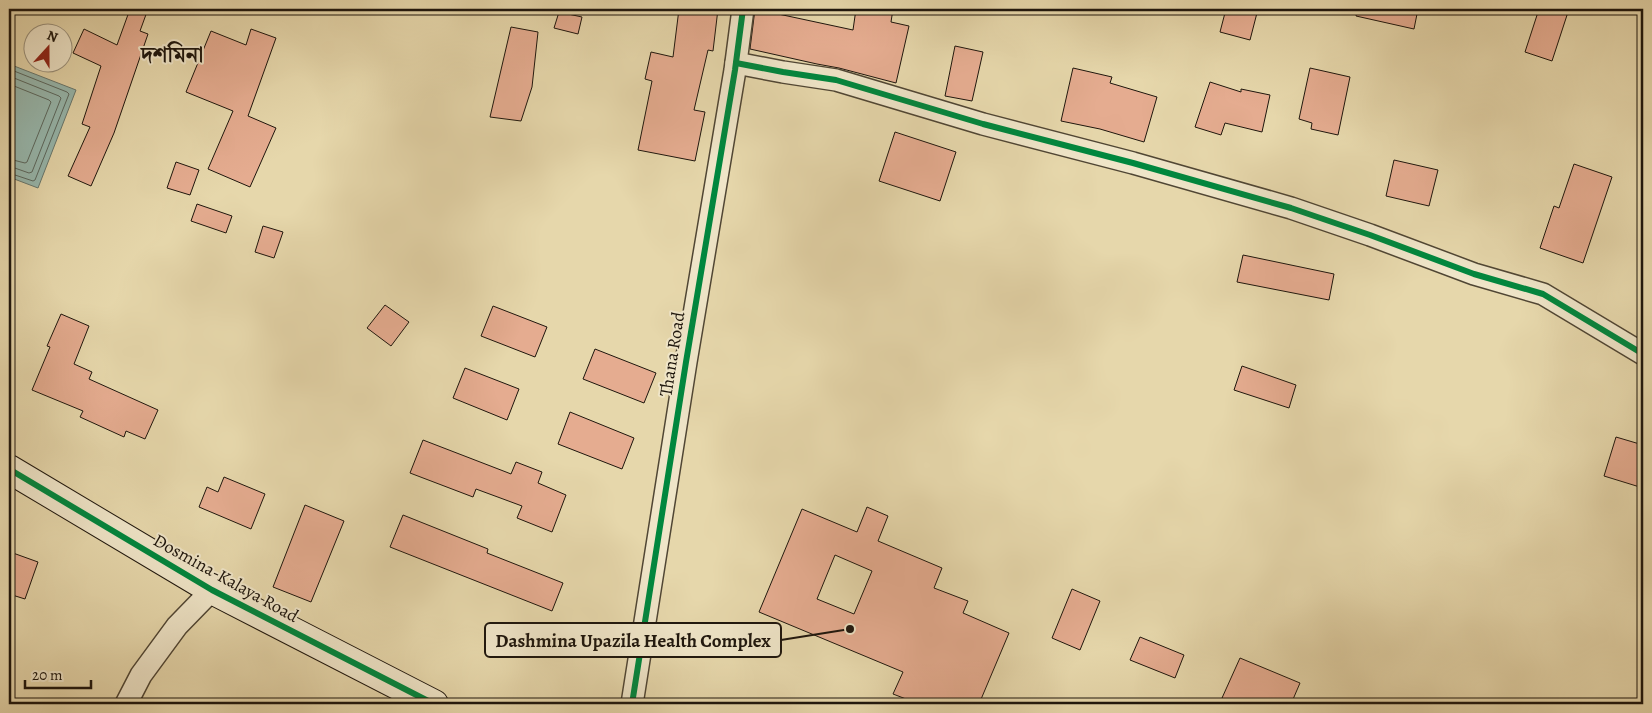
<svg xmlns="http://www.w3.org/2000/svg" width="1652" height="713" font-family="Alegreya,'Noto Serif Bengali',serif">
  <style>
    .water { fill: #97b8ae; stroke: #67776e }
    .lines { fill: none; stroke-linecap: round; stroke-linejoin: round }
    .shore { stroke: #5a675e; stroke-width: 1 }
    .building { fill: #e5ac90; stroke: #1e160d; fill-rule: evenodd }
    .street-casing { stroke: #504634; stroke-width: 24 }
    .secondary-casing { stroke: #1e160d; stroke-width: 30 }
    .street { stroke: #efe5c8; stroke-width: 21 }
    .secondary { stroke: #efe5c8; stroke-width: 28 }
    .cycleway-casing { stroke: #efe5c8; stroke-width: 9 }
    .cycleway { stroke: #00873e; stroke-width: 6 }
    .labels { text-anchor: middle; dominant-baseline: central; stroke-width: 4; stroke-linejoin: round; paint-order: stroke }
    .street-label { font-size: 18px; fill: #1e160d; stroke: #efe5c8 }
    .district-label { font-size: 22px; font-weight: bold; fill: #1e160d; stroke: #efe5c8 }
    .leader { fill: none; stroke: #1e160d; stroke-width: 2 }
    .callout-dot { fill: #1e160d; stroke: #efe5c8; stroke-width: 2 }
    .callout { fill: #efe5c8; stroke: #1e160d; stroke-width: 2 }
    .callout-label { font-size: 19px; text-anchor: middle; font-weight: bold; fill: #1e160d }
  </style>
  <rect width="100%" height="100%" fill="#e6d7ab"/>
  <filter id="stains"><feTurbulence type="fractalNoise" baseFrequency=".004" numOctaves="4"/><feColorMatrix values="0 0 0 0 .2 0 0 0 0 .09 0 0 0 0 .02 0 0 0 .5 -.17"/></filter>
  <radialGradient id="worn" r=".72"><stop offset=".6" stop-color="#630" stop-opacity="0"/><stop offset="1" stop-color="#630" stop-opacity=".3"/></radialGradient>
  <path class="water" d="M 9,64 L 76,90 L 38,188 L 9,177 Z"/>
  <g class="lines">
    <g class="shore">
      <path d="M 9,69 L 67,92 L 69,94 L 35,180 L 33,181 L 9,173"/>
      <path d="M 9,76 L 59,96 L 61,98 L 32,172 L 29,173 L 9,166"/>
      <path d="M 9,84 L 49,100 L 51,102 L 27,162 L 25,163 L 9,159"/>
    </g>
  </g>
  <g class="building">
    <path d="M 130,9 L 148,9 L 140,31 L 148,34 L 114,133 L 91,186 L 68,176 L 90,127 L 82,124 L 101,66 L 73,53 L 84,29 L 117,45 Z"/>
    <path d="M 679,9 L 718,9 L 713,51 L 708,50 L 694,110 L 705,112 L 695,161 L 638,150 L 652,81 L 645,79 L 651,52 L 673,57 Z"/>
    <path d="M 755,9 L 853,30 L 856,9 L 893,9 L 891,22 L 909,26 L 896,83 L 839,68 L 817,64 L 750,49 Z"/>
    <path d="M 1226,9 L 1258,9 L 1250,40 L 1220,32 Z"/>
    <path d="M 1357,9 L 1418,9 L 1414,29 L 1356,16 Z"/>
    <path d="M 1539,9 L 1569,9 L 1552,61 L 1525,52 Z"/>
    <path d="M 559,12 L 582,17 L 578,34 L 554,28 Z"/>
    <path d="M 511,27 L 538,32 L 532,87 L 521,121 L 490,117 Z"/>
    <path d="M 251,29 L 276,38 L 248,116 L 276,128 L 250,187 L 208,169 L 233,111 L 186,92 L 211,31 L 246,45 Z"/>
    <path d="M 955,46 L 983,52 L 972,101 L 945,96 Z"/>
    <path d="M 1073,68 L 1112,77 L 1110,83 L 1157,97 L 1144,142 L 1100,129 L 1061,121 Z"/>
    <path d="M 1310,68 L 1350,77 L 1338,135 L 1311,129 L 1312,123 L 1299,119 Z"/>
    <path d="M 1210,82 L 1241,92 L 1241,89 L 1270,95 L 1262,132 L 1225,123 L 1221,135 L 1195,127 Z"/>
    <path d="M 895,132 L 956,152 L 940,201 L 879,181 Z"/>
    <path d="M 1394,160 L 1438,170 L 1429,206 L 1386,196 Z"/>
    <path d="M 176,162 L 199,170 L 190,195 L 167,188 Z"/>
    <path d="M 1574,164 L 1612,177 L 1583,263 L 1540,248 L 1554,206 L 1559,208 Z"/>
    <path d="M 197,204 L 232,216 L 226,233 L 191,221 Z"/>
    <path d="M 263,226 L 283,232 L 274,258 L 255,252 Z"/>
    <path d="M 1243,255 L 1334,274 L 1329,300 L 1237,282 Z"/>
    <path d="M 385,305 L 409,322 L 391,346 L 367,328 Z"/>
    <path d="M 493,306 L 547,327 L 535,357 L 481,336 Z"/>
    <path d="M 61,314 L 89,326 L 74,364 L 92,372 L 89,379 L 158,410 L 145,439 L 126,431 L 124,437 L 80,417 L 83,411 L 32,390 L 50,347 L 47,346 Z"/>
    <path d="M 595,349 L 656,373 L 644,403 L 583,379 Z"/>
    <path d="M 1242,366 L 1296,385 L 1289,408 L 1234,390 Z"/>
    <path d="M 465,368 L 519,389 L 507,420 L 453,398 Z"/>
    <path d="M 570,412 L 634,438 L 622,469 L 558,444 Z"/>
    <path d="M 1616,437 L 1643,445 L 1643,488 L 1604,476 Z"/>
    <path d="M 423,440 L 506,472 L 511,474 L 516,462 L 542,472 L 538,483 L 566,495 L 552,532 L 517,518 L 522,506 L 476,489 L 473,497 L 410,473 Z"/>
    <path d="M 224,477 L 265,494 L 251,529 L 199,507 L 207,487 L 218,492 Z"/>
    <path d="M 305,505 L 344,521 L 311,602 L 273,587 Z"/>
    <path d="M 867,507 L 888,516 L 878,541 L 942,568 L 934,588 L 968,601 L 963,613 L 1009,633 L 979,704 L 919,704 L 893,694 L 903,672 L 759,612 L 802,509 L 857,532 ZM 835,555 L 872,571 L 854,614 L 817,599 Z"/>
    <path d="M 403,515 L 488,549 L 487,553 L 563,583 L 552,611 L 390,547 Z"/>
    <path d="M 13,553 L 38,562 L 25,599 L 9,594 L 9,565 Z"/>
    <path d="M 1072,589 L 1100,601 L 1080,650 L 1052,638 Z"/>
    <path d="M 1140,637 L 1184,655 L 1175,678 L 1130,660 Z"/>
    <path d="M 1240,658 L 1300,683 L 1291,704 L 1236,704 L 1222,698 Z"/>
  </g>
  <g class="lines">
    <g class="street-casing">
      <g id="street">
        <path d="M 736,63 L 783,72 L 836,80 L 983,124 L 1133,163 L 1291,208 L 1370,235 L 1474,274 L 1543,294 L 1643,354"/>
        <path d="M 126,704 L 141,675 L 177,626 L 212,590"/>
        <path d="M 632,704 L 686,362 L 735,70 L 743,9"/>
      </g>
    </g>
    <g class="secondary-casing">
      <path id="secondary" d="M 9,469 L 212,590 L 434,704"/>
    </g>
    <use href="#street" class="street"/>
    <use href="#secondary" class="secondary"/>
    <g class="cycleway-casing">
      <g id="cycleway">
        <path d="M 736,63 L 783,72 L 836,80 L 983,124 L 1133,163 L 1291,208 L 1370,235 L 1474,274 L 1543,294 L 1643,354"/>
        <path d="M 9,469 L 212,590 L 434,704"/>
        <path d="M 632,704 L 686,362 L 735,70 L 743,9"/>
      </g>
    </g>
    <use href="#cycleway" class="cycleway"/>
  </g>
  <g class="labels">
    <g class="street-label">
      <text transform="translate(672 354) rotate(-81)">Thana Road</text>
      <text transform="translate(226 578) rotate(29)">Dosmina-Kalaya Road</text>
    </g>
    <g class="district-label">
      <text x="172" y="55">দশমিনা</text>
    </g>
  </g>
  <path class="leader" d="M850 629L781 640"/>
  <circle class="callout-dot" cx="850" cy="629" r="5"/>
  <rect class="callout" x="485" y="623" width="296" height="34" rx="5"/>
  <g class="callout-label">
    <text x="633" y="647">Dashmina Upazila Health Complex</text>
  </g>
  <rect width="1652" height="713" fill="none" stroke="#e6d7ab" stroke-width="30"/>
  <rect x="10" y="10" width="1632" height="693" fill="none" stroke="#1e160d" stroke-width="2.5"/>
  <rect x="15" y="15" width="1622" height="683" fill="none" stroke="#1e160d"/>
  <g transform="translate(48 48) rotate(21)"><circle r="24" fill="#efe5c8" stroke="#9b927d"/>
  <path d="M0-4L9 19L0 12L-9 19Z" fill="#8f2418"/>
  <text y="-8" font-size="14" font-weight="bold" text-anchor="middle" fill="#1e160d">N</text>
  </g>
  <path d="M25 680v8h66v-8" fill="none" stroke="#1e160d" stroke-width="2.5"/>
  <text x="32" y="680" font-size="15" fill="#1e160d" stroke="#efe5c8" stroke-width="4" paint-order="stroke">20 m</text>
  <rect width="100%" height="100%" filter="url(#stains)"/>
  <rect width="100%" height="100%" fill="url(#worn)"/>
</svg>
